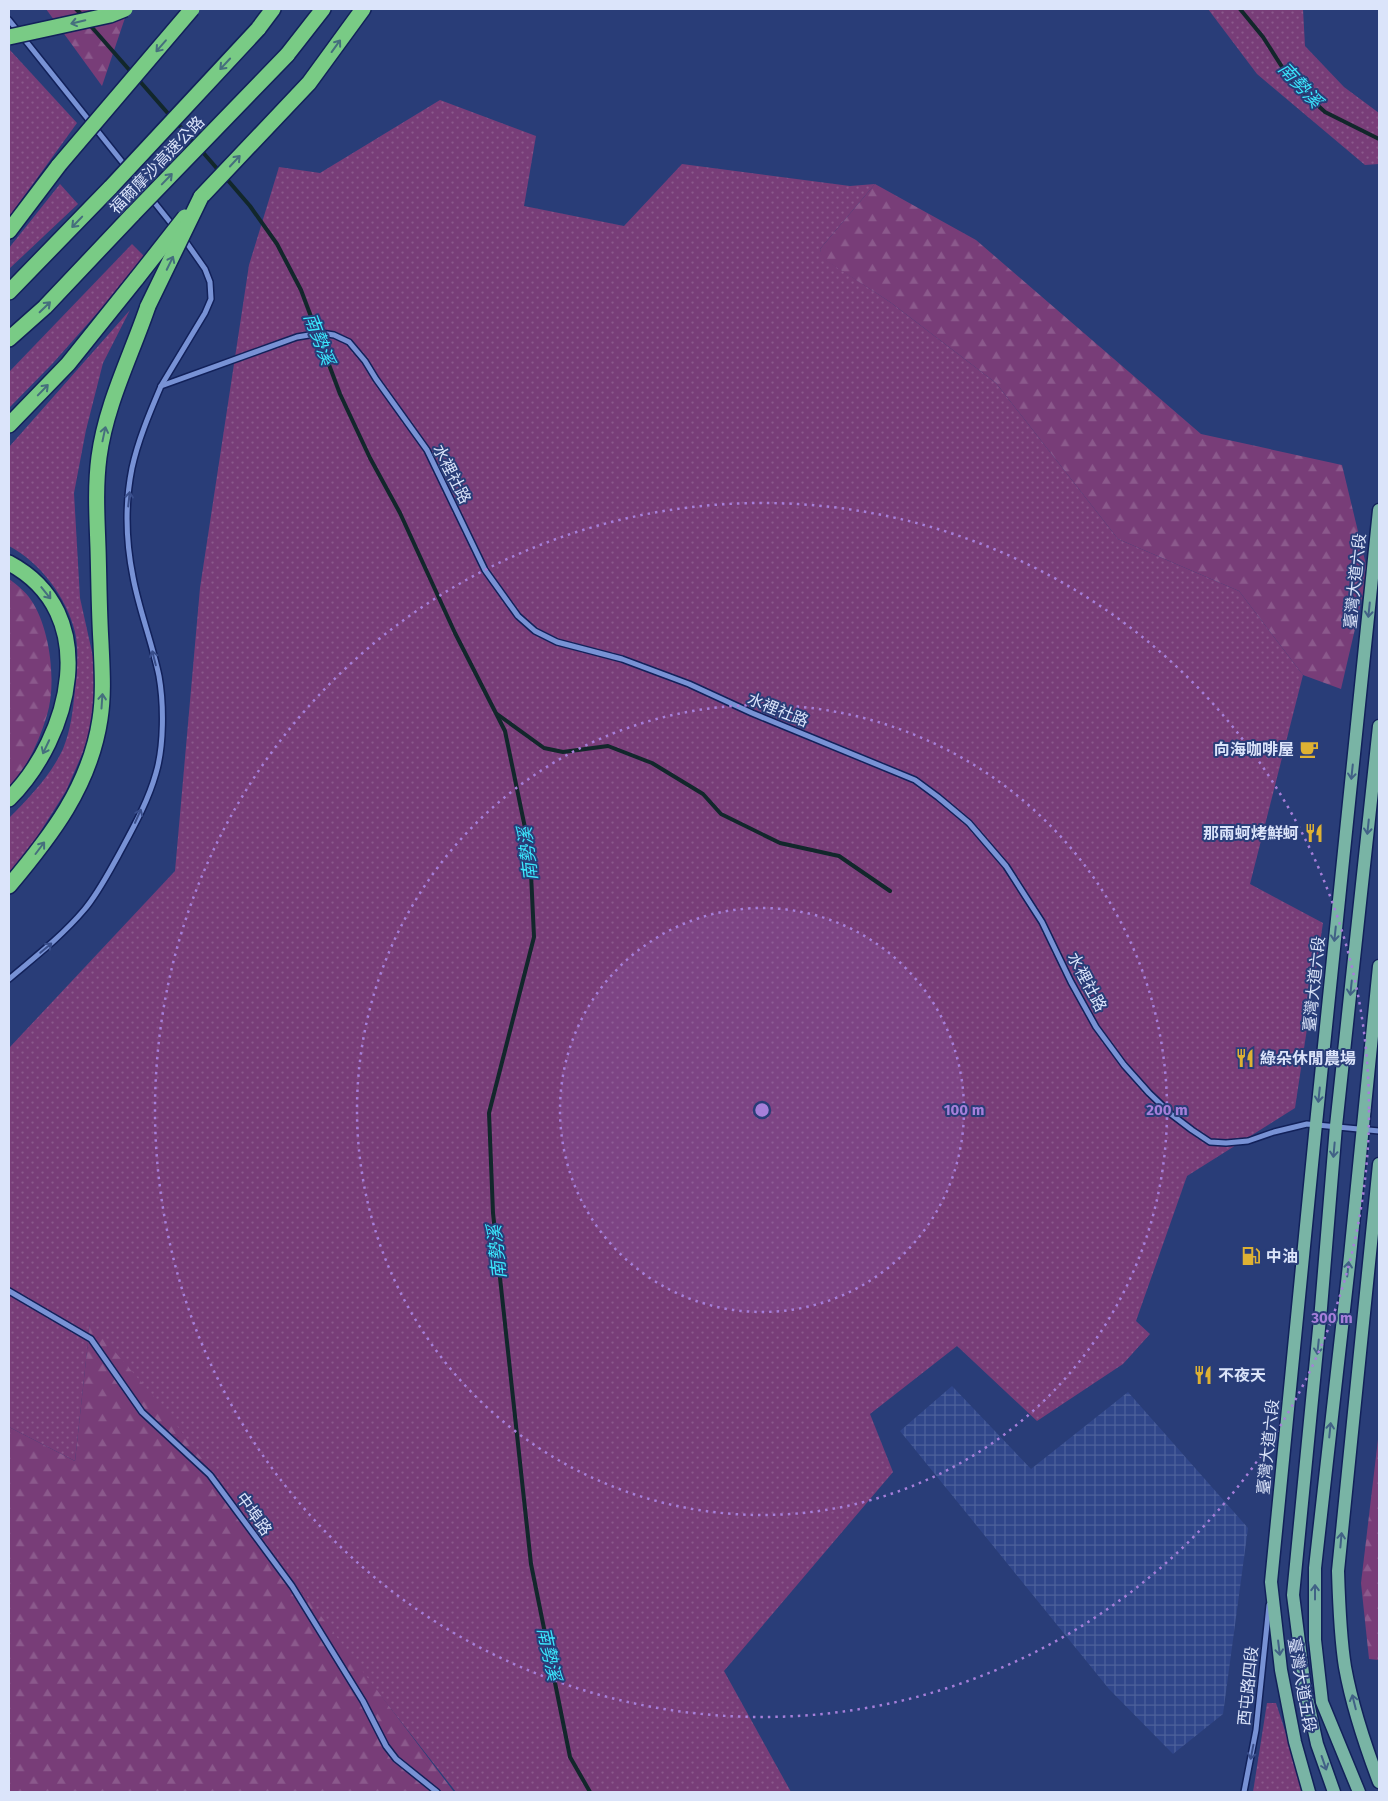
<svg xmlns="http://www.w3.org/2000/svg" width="1388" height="1801" font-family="'Fira Sans','Noto Sans TC',sans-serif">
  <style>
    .industrial { fill: url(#industrial-grid) }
    .green { fill: url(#green-dots) }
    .forest { fill: url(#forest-firs) }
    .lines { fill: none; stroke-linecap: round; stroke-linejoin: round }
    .stream { stroke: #12272b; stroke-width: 4 }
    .minor-casing { stroke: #12215a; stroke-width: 8 }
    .primary-casing { stroke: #12215a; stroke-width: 15 }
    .motorway-casing { stroke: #12215a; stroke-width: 18 }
    .minor { stroke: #7892d5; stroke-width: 5 }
    .primary { stroke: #79b4a5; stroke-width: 12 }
    .motorway { stroke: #79cb85; stroke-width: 15 }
    .motorway-bridge-casing { stroke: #12215a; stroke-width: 18; stroke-linecap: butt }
    .motorway-bridge { stroke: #79cb85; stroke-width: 15 }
    .oneway { stroke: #456f7d }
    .oneway2 { stroke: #394e8b }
    .oneway3 { stroke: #416186 }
    .ring { fill: none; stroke: #a67fda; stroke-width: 2.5; stroke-dasharray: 2.5 5 }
    .labels { text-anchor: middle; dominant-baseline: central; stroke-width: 4; stroke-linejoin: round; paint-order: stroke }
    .street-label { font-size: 16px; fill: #dbe4fa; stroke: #293d78 }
    .poi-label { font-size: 16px; font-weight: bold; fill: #dbe4fa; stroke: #293d78; text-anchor: start }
    .water-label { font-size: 18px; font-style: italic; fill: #3ae7fd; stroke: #293d78 }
    .centre { fill: #a67fda; stroke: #293d78; stroke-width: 2.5 }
    .ring-label { font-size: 15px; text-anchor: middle; font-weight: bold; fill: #a67fda; stroke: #293d78; stroke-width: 4; stroke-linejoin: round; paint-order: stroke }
  </style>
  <defs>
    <pattern id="industrial-grid" width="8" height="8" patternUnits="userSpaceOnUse" patternTransform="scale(1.25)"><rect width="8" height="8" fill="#30468a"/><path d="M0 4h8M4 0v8" fill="none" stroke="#4d619b"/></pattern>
    <pattern id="green-dots" width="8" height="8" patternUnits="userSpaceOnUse" patternTransform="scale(1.25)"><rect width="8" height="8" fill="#783d78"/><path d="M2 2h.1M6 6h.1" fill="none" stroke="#8b598c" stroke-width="1.8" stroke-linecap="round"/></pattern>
    <pattern id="forest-firs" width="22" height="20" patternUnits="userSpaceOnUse" patternTransform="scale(1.25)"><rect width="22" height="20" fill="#783d78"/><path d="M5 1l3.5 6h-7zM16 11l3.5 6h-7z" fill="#8b598c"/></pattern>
  </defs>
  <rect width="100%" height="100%" fill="#293d78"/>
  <path class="industrial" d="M 952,1386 L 1031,1469 L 1128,1392 L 1248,1528 L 1223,1714 L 1173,1754 L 1109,1689 L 900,1431 Z"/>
  <g class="green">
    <path d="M 1208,9 L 1303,9 L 1305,46 L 1344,87 L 1379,113 L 1379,164 L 1365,165 L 1257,74 Z"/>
    <path d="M 9,49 L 77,123 L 9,217 Z"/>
    <path d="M 440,100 L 536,136 L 524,206 L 624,226 L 682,164 L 850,186 L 875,184 L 820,249 L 823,258 L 890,302 L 996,383 L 1118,539 L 1239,591 L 1303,675 L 1250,884 L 1323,923 L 1295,1108 L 1187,1176 L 1136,1321 L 1150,1334 L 1123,1364 L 1037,1421 L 957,1346 L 870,1414 L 893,1472 L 724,1671 L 791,1792 L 456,1792 L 90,1324 L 75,1461 L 9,1427 L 9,1051 L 10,1047 L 175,871 L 200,588 L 249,265 L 279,167 L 320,173 Z"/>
    <path d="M 60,184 L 78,204 L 9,269 L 9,248 Z"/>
    <path d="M 132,244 L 146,258 L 53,363 L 9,408 L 9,372 Z"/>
    <path d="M 130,310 L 103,363 L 86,430 L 74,493 L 80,598 L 94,661 L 95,690 L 93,721 L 83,752 L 66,791 L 25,856 L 9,872 L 9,818 C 29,798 51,775 63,749 C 71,729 73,710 75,689 C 77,671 79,650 75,632 C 67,598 40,562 9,546 L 9,447 Z"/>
    <path d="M 1267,1703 L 1276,1703 L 1305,1792 L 1253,1792 Z"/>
  </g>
  <g class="forest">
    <path d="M 46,9 L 128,9 L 102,86 Z"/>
    <path d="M 875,184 L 976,240 L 1201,434 L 1342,465 L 1368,573 L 1341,689 L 1303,675 L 1239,591 L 1118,539 L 996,383 L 890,302 L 822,258 L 820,249 Z"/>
    <path d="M 9,579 C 16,584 26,592 31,600 C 50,628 57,682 47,715 C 39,742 27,767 9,789 Z"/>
    <path d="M 90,1323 L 162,1406 L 454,1792 L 9,1792 L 9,1427 L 75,1461 Z"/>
    <path d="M 1379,1431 L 1379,1660 L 1369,1659 L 1361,1583 Z"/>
  </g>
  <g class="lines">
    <g class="stream">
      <path d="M 76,9 L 83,16"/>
      <path d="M 1240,9 L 1263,37 L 1291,81 L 1325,112 L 1379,139"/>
      <path d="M 89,24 L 132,73"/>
      <path d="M 137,78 L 172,118"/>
      <path d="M 177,123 L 195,144"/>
      <path d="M 200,149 L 220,172"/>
      <path d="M 225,177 L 250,206 L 277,244 L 301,290 L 340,394 L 370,458 L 400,513 L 455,633 L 505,731 L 530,852 L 534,937 L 489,1113 L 493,1213 L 531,1564 L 570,1757 L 590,1792"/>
      <path d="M 497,714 L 544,748 L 563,752 L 608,746 L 652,763 L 703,794 L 721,814 L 780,843 L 839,856 L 890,891"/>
    </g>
    <g class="minor-casing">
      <g id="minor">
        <path d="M 9,20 L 174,227"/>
        <path d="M 161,386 L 297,337 L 321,333 L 334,335 L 349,342 L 365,361 L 376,379 L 427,450 L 485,570 L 518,616 L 535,631 L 557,642 L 622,659 L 689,684 L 752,713 L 915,780 L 938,797 L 969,823 L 1006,866 L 1042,922 L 1071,982 L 1096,1027 L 1124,1065 L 1149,1093 L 1171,1114 L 1192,1130 L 1210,1142 L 1226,1143 L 1248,1141 L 1274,1132 L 1307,1124 L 1379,1131"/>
        <path d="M 9,979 C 35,957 62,936 84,910 C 97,895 108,874 118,856 C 132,830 148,802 156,773 C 164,746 164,704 159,676 C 152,642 139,610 133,577 C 126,542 125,503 132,468 C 138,440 150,412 161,386 L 205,313 L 211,299 L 210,282 L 205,269 L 184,239"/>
        <path d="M 9,1291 L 91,1339 L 142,1412 L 210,1475 L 292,1586 L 363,1701 L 386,1746 L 396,1759 L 437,1792"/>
        <path d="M 1244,1792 L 1256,1730 L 1269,1605"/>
      </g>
    </g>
    <g class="primary-casing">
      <g id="primary">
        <path d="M 1379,1164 L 1338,1571 C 1339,1603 1340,1636 1345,1667 C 1352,1706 1365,1745 1379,1782"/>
        <path d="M 1309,1792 L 1295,1742 L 1281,1670 L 1271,1582 L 1316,1124 L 1379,510"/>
        <path d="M 1334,1792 L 1317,1744 L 1305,1689 L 1293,1595 L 1321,1308 L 1336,1126 L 1379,726"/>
        <path d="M 1359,1792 L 1322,1702 L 1315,1640 L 1315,1568 L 1350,1256 L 1379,966"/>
      </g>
    </g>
    <g class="motorway-casing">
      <g id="motorway">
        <path d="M 258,29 L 273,9"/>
        <path d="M 287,55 L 323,9"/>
        <path d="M 201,197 L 309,83 L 363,9"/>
        <path d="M 9,231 L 59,165"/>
        <path d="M 9,292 L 111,187"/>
        <path d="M 9,339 L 45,307 L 133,214"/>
        <path d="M 9,425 L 68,364 L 137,278"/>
        <path d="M 9,563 C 103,613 71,737 9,799"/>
        <path d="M 9,886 C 51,836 90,786 100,719 C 104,693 102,668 101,643 C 99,611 99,580 98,548 C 97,518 95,488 99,457 C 106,404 131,356 148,306"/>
      </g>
    </g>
    <use href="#minor" class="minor"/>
    <use href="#primary" class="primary"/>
    <use href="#motorway" class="motorway"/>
    <g class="motorway-bridge-casing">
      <g id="motorway-bridge">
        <path d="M 9,37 L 110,15 L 125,9"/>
        <path d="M 59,165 L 192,9"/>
        <path d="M 111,187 L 258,29"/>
        <path d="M 133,214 L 287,55"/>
        <path d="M 137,278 L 185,217"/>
        <path d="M 148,306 L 201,197"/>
      </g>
    </g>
    <use href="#motorway-bridge" class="motorway-bridge"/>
  </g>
  <defs><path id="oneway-shaft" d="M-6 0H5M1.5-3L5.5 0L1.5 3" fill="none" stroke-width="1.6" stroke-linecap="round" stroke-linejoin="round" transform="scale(1.25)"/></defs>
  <g class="oneway">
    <use href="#oneway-shaft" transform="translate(78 22) rotate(167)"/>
    <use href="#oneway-shaft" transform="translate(161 46) rotate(131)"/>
    <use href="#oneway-shaft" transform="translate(336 46) rotate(-54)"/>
    <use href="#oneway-shaft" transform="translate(225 64) rotate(133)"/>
    <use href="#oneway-shaft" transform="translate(235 161) rotate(-47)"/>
    <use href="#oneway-shaft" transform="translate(167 179) rotate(-46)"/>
    <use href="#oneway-shaft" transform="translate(77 222) rotate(134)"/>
    <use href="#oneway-shaft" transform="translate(170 263) rotate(-64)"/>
    <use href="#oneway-shaft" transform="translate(45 307) rotate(-44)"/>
    <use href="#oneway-shaft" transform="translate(43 390) rotate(-46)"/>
    <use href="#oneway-shaft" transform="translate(104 434) rotate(-78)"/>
    <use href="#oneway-shaft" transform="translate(46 593) rotate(51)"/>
    <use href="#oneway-shaft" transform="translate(102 701) rotate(-86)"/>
    <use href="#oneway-shaft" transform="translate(46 747) rotate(115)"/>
    <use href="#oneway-shaft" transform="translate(40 848) rotate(-53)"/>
  </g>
  <g class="oneway2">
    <use href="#oneway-shaft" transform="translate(129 499) rotate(-84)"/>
    <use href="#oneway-shaft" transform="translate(154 658) rotate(-104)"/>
    <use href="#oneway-shaft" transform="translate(138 816) rotate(-66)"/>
    <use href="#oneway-shaft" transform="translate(46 948) rotate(-40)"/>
    <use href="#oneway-shaft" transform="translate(1252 1752) rotate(101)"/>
  </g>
  <g class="oneway3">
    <use href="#oneway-shaft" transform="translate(1369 610) rotate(96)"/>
    <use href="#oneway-shaft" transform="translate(1352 772) rotate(96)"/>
    <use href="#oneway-shaft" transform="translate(1368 827) rotate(96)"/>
    <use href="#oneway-shaft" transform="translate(1335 934) rotate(96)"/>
    <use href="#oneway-shaft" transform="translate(1351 988) rotate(96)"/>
    <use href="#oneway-shaft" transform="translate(1319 1095) rotate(96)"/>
    <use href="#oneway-shaft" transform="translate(1334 1150) rotate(95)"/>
    <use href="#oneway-shaft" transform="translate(1348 1269) rotate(-84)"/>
    <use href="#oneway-shaft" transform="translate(1318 1347) rotate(96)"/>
    <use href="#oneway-shaft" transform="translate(1330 1430) rotate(-84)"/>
    <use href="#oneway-shaft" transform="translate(1341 1540) rotate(-85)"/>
    <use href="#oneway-shaft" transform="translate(1315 1592) rotate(-90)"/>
    <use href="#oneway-shaft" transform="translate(1279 1648) rotate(83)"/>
    <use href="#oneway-shaft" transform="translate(1354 1702) rotate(-104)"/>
    <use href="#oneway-shaft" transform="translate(1324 1763) rotate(71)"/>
  </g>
  <circle cx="762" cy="1110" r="202" fill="#a67fda" fill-opacity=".12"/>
  <g class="ring">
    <circle cx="762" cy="1110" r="202"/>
    <circle cx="762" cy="1110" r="405"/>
    <circle cx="762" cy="1110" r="607"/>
  </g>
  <defs>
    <g id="cafe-bare" transform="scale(1.5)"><path d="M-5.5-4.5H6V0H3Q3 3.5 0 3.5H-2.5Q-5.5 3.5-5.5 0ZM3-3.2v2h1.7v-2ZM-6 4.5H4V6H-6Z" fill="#deb133" stroke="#293d78" stroke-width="2.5" paint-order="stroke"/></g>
    <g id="restaurant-bare" transform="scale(1.5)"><path d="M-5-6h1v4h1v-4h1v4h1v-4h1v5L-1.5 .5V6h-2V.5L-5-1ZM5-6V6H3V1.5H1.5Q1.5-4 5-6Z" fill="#deb133" stroke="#293d78" stroke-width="2.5" paint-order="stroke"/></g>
    <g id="fuel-bare" transform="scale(1.5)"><path d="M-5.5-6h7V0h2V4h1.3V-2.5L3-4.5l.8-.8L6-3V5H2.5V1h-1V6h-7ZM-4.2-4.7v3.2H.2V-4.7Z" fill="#deb133" stroke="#293d78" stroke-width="2.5" paint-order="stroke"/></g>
  </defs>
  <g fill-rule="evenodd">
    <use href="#cafe-bare" x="1309" y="749"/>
    <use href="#restaurant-bare" x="1314" y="833"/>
    <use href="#restaurant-bare" x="1245" y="1058"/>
    <use href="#fuel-bare" x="1251" y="1256"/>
    <use href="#restaurant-bare" x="1203" y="1375"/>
  </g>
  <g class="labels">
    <g class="street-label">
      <text transform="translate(157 165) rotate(-46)">福爾摩沙高速公路</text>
      <text transform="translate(452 474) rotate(63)">水裡社路</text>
      <text transform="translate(1355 581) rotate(-84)">臺灣大道六段</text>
      <text transform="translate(778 710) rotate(22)">水裡社路</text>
      <text transform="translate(1087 982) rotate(62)">水裡社路</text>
      <text transform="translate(1314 984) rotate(-84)">臺灣大道六段</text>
      <text transform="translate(1268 1447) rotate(-84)">臺灣大道六段</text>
      <text transform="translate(254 1514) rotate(54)">中埠路</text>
      <text transform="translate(1302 1685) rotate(80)">臺灣大道五段</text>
      <text transform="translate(1248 1686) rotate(-84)">西屯路四段</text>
    </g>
    <g class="poi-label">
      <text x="1294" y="749" text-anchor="end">向海咖啡屋</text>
      <text x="1299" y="833" text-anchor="end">那兩蚵烤鮮蚵</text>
      <text x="1260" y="1058">綠朵休閒農場</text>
      <text x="1266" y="1256">中油</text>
      <text x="1218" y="1375">不夜天</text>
    </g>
    <g class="water-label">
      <text transform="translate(1300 85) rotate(47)">南勢溪</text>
      <text transform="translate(319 339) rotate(69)">南勢溪</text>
      <text transform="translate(528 854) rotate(-97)">南勢溪</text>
      <text transform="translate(497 1252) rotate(-96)">南勢溪</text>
      <text transform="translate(549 1654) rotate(78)">南勢溪</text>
    </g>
  </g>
  <circle cx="762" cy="1110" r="8" class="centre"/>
  <g class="ring-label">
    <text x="964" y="1115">100 m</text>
    <text x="1167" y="1115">200 m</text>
    <text x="1332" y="1323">300 m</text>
  </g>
  <rect width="1388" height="1801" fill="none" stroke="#dbe4fa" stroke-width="20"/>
</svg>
